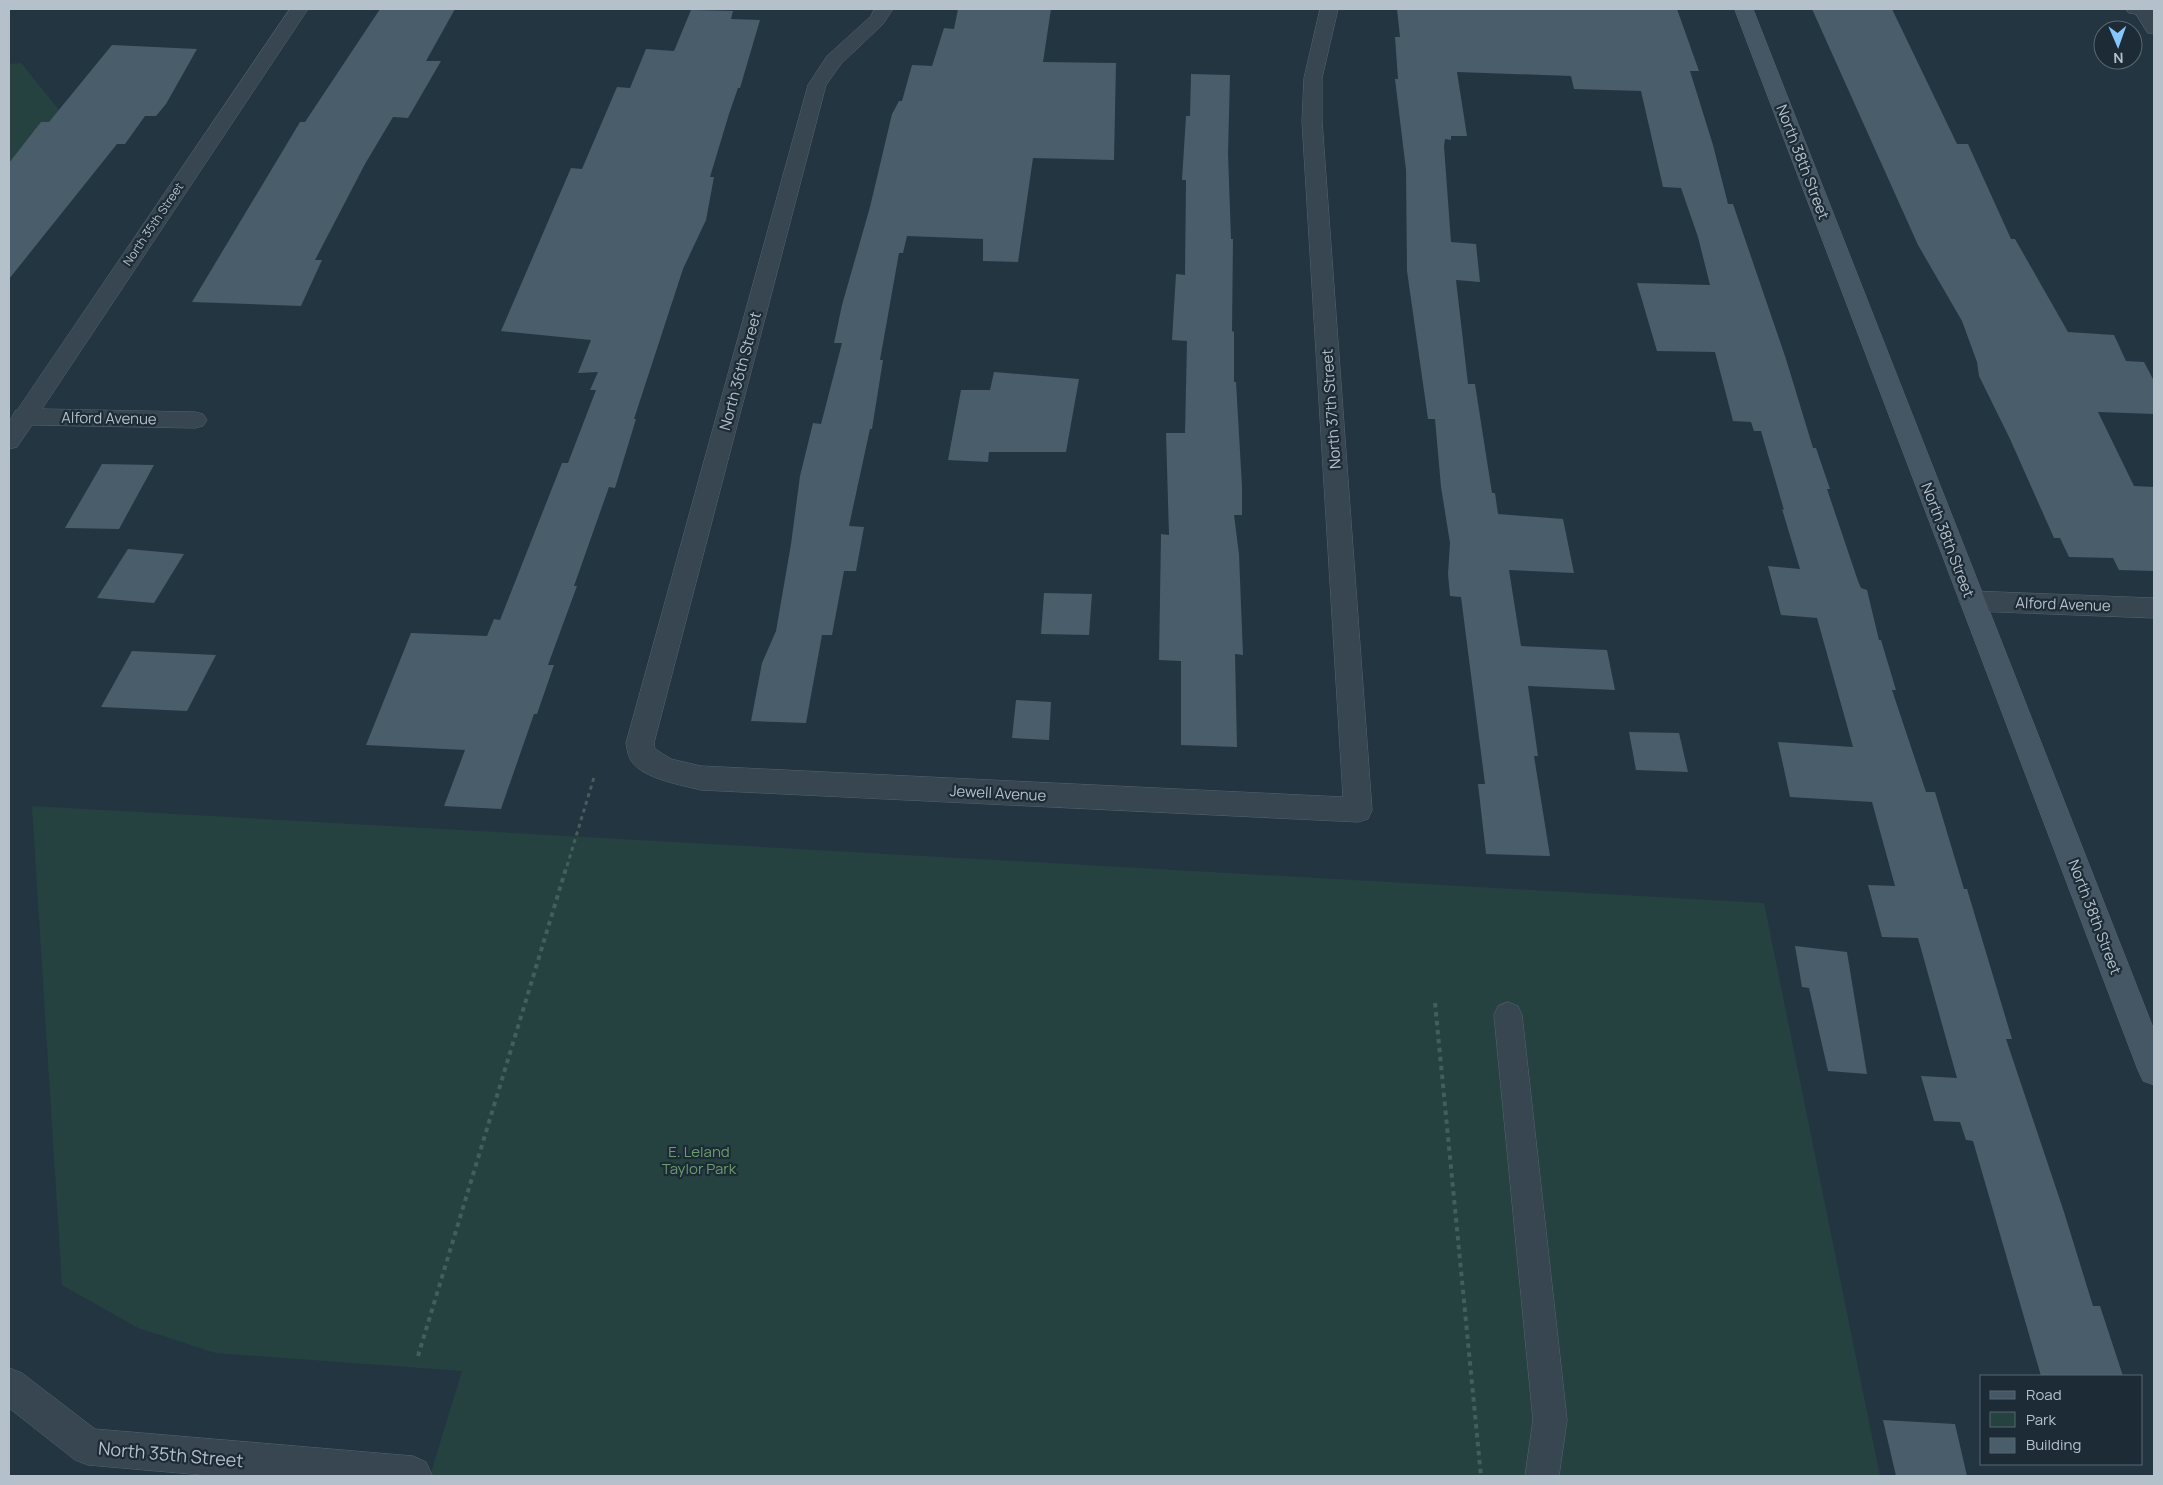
<svg xmlns="http://www.w3.org/2000/svg" width="2163" height="1485" font-family="Manrope,sans-serif">
  <style>
    .green { fill: #254241 }
    .building { fill: #495d6a }
    .lines { fill: none; stroke-linecap: round; stroke-linejoin: round }
    .lane-casing { stroke: #56646e; stroke-width: 1 }
    .street-casing { stroke: #56646e; stroke-width: 1 }
    .secondary-casing { stroke: #56646e; stroke-width: 1 }
    .path-far1 { stroke: #445e5c; stroke-width: 3; stroke-dasharray: 4 4; stroke-linecap: butt }
    .path { stroke: #445e5c; stroke-width: 4; stroke-dasharray: 4.5 4.5; stroke-linecap: butt }
    .lane { fill: #384651; fill-rule: evenodd }
    .street { fill: #384651; fill-rule: evenodd }
    .secondary { fill: #455664; fill-rule: evenodd }
    .labels { text-anchor: middle; dominant-baseline: central; stroke-width: 4.5; stroke-linejoin: round; paint-order: stroke }
    .far-street-label { font-size: 12px; fill: #b4c1cb; stroke: #1d2b36 }
    .street-label { font-size: 15px; fill: #b4c1cb; stroke: #1d2b36 }
    .park-label { font-size: 15px; fill: #6a9e6d; stroke: #1d2b36 }
    .near-street-label { font-size: 18px; fill: #b4c1cb; stroke: #1d2b36 }
  </style>
  <rect width="100%" height="100%" fill="#233541"/>
  <g class="green">
    <path d="M 21,63 L 59,110 L 9,204 L 9,64 Z"/>
    <path d="M 32,806 L 1764,903 L 1880,1476 L 430,1476 L 462,1371 L 216,1353 L 138,1328 L 62,1285 Z"/>
  </g>
  <g class="building">
    <path d="M 380,9 L 455,9 L 426,61 L 441,61 L 408,118 L 393,117 L 365,164 L 315,260 L 322,260 L 301,306 L 192,302 L 300,122 L 305,122 Z"/>
    <path d="M 958,9 L 1051,9 L 1043,62 L 1116,63 L 1114,160 L 1033,158 L 1018,262 L 983,261 L 983,239 L 907,236 L 903,253 L 899,253 L 880,360 L 883,360 L 872,429 L 870,429 L 849,526 L 864,527 L 856,571 L 844,571 L 832,635 L 822,635 L 806,723 L 751,721 L 762,663 L 776,631 L 791,544 L 800,476 L 813,423 L 821,424 L 842,343 L 834,343 L 842,305 L 870,207 L 892,114 L 899,101 L 902,101 L 912,65 L 932,66 L 944,28 L 954,29 Z"/>
    <path d="M 1397,9 L 1677,9 L 1699,71 L 1690,71 L 1713,145 L 1728,204 L 1733,204 L 1786,359 L 1813,448 L 1816,448 L 1830,489 L 1827,489 L 1858,581 L 1861,588 L 1867,590 L 1879,640 L 1881,640 L 1896,690 L 1892,690 L 1926,792 L 1935,792 L 1964,889 L 1967,889 L 2012,1039 L 2006,1039 L 2064,1212 L 2093,1306 L 2100,1306 L 2123,1376 L 2041,1376 L 1973,1141 L 1966,1140 L 1960,1122 L 1934,1121 L 1921,1076 L 1957,1078 L 1918,938 L 1882,937 L 1868,885 L 1895,886 L 1872,802 L 1790,797 L 1778,742 L 1853,747 L 1817,618 L 1781,615 L 1768,566 L 1800,569 L 1782,509 L 1784,510 L 1761,431 L 1754,431 L 1751,422 L 1733,421 L 1715,352 L 1657,351 L 1637,283 L 1710,285 L 1698,237 L 1681,188 L 1663,187 L 1641,91 L 1574,89 L 1571,76 L 1457,72 L 1467,136 L 1451,136 L 1451,140 L 1445,139 L 1444,146 L 1451,242 L 1476,244 L 1480,282 L 1456,280 L 1468,384 L 1475,384 L 1492,493 L 1495,493 L 1498,514 L 1563,519 L 1574,573 L 1509,570 L 1521,646 L 1607,650 L 1615,690 L 1528,686 L 1538,756 L 1534,756 L 1550,856 L 1486,854 L 1478,784 L 1485,784 L 1461,597 L 1450,596 L 1448,574 L 1450,543 L 1441,487 L 1435,419 L 1428,419 L 1407,271 L 1406,170 L 1395,79 L 1398,79 L 1395,37 L 1400,37 Z"/>
    <path d="M 1812,9 L 1892,9 L 1957,144 L 1968,144 L 2011,239 L 2015,239 L 2068,332 L 2114,335 L 2126,361 L 2144,362 L 2154,381 L 2154,414 L 2098,412 L 2134,486 L 2154,487 L 2154,571 L 2119,570 L 2113,558 L 2069,557 L 2060,538 L 2054,538 L 2010,439 L 1979,376 L 1977,362 L 1962,321 L 1918,245 Z"/>
    <path d="M 691,10 L 733,11 L 731,19 L 760,20 L 740,88 L 738,88 L 729,114 L 710,177 L 714,177 L 706,220 L 683,269 L 634,419 L 636,419 L 615,488 L 609,487 L 574,586 L 577,586 L 548,665 L 554,665 L 537,714 L 534,714 L 501,809 L 444,806 L 465,750 L 366,745 L 411,633 L 487,636 L 494,619 L 500,620 L 562,463 L 568,463 L 596,390 L 590,390 L 598,372 L 578,373 L 591,340 L 501,331 L 571,168 L 582,169 L 617,87 L 630,88 L 646,49 L 674,51 Z"/>
    <path d="M 112,45 L 197,49 L 166,104 L 156,116 L 145,116 L 125,144 L 117,144 L 9,279 L 9,163 L 41,122 L 49,122 Z"/>
    <path d="M 1191,74 L 1230,75 L 1228,153 L 1231,239 L 1233,239 L 1232,331 L 1234,332 L 1234,382 L 1236,382 L 1242,486 L 1242,515 L 1234,515 L 1239,554 L 1243,655 L 1235,654 L 1237,747 L 1181,745 L 1181,661 L 1159,660 L 1161,534 L 1169,535 L 1166,433 L 1185,433 L 1187,341 L 1172,340 L 1176,274 L 1185,275 L 1186,180 L 1182,180 L 1186,116 L 1190,116 Z"/>
    <path d="M 994,372 L 1079,379 L 1066,452 L 989,452 L 988,462 L 948,460 L 961,390 L 990,390 Z"/>
    <path d="M 102,464 L 154,465 L 119,529 L 65,528 Z"/>
    <path d="M 128,549 L 184,554 L 154,603 L 97,598 Z"/>
    <path d="M 1044,593 L 1092,594 L 1089,635 L 1041,634 Z"/>
    <path d="M 132,651 L 216,655 L 187,711 L 101,707 Z"/>
    <path d="M 1016,700 L 1051,702 L 1049,740 L 1012,738 Z"/>
    <path d="M 1629,732 L 1679,733 L 1688,772 L 1636,770 Z"/>
    <path d="M 1795,946 L 1847,952 L 1867,1074 L 1828,1071 L 1809,988 L 1802,987 Z"/>
    <path d="M 1883,1420 L 1955,1424 L 1967,1476 L 1896,1476 Z"/>
  </g>
  <g class="lines">
    <g class="lane-casing">
      <g id="lane">
        <path d="M 2133,9 L 2149,9 L 2154,17 L 2154,34 L 2148,33 Z"/>
        <path d="M 1508,1002 L 1518,1006 L 1522,1015 L 1567,1420 L 1559,1476 L 1525,1476 L 1533,1420 L 1494,1015 L 1498,1006 Z"/>
      </g>
    </g>
    <g class="street-casing">
      <g id="street">
        <path d="M 290,9 L 308,9 L 42,409 L 195,412 L 203,414 L 207,420 L 203,426 L 195,428 L 32,425 L 17,447 L 9,449 L 9,423 L 15,411 L 17,410 Z"/>
        <path d="M 875,9 L 893,9 L 883,24 L 841,64 L 826,85 L 654,743 L 655,749 L 671,759 L 701,766 L 1343,797 L 1302,121 L 1304,78 L 1320,9 L 1338,9 L 1322,78 L 1322,121 L 1372,810 L 1368,819 L 1358,822 L 701,790 C 682,785 644,779 632,762 C 628,757 627,749 626,743 L 808,85 L 827,56 L 870,17 Z"/>
        <path d="M 2126,9 L 2154,9 L 2154,17 L 2129,13 Z"/>
        <path d="M 1972,591 L 2154,598 L 2154,618 L 1972,611 L 1963,608 L 1959,601 L 1963,594 Z"/>
        <path d="M 9,1368 L 22,1373 L 95,1429 L 413,1456 L 426,1462 L 432,1475 L 214,1476 L 88,1465 L 75,1460 L 9,1408 Z"/>
      </g>
    </g>
    <g class="secondary-casing">
      <path id="secondary" d="M 1735,9 L 1753,9 L 2154,1030 L 2154,1085 L 2143,1081 L 2138,1070 Z"/>
    </g>
    <path class="path-far1" d="M 567,866 L 595,774"/>
    <g class="path">
      <path d="M 1435,1003 L 1481,1476"/>
      <path d="M 418,1356 L 567,865"/>
    </g>
    <use href="#lane" class="lane"/>
    <use href="#street" class="street"/>
    <use href="#secondary" class="secondary"/>
  </g>
  <g class="labels">
    <g class="far-street-label">
      <text transform="translate(153 224) rotate(-56)">North 35th Street</text>
    </g>
    <g class="street-label">
      <text transform="translate(1803 162) rotate(69)">North 38th Street</text>
      <text transform="translate(740 371) rotate(-75)">North 36th Street</text>
      <text transform="translate(1331 409) rotate(-94)">North 37th Street</text>
      <text transform="translate(109 418) rotate(1)">Alford Avenue</text>
      <text transform="translate(1948 540) rotate(69)">North 38th Street</text>
      <text transform="translate(2063 604) rotate(2)">Alford Avenue</text>
      <text transform="translate(998 793) rotate(3)">Jewell Avenue</text>
      <text transform="translate(2095 917) rotate(69)">North 38th Street</text>
    </g>
    <g class="park-label">
      <text x="699" y="1151">E. Leland<tspan x="699" dy="17">Taylor Park</tspan></text>
    </g>
    <g class="near-street-label">
      <text transform="translate(171 1454) rotate(5)">North 35th Street</text>
    </g>
  </g>
  <rect width="2163" height="1485" fill="none" stroke="#b4c1cb" stroke-width="20"/>
  <rect x="1980" y="1375" width="162" height="90" fill="#1d2b36" stroke="#596772"/>
  <rect x="1990" y="1391" width="25" height="8" fill="#455664" stroke="#596772"/>
  <text x="2026" y="1400" font-size="15" fill="#b4c1cb">Road</text>
  <rect x="1990" y="1412" width="25" height="15" fill="#254241" stroke="#596772"/>
  <text x="2026" y="1425" font-size="15" fill="#b4c1cb">Park</text>
  <rect x="1990" y="1438" width="25" height="15" fill="#495d6a" stroke="#596772"/>
  <text x="2026" y="1450" font-size="15" fill="#b4c1cb">Building</text>
  <g transform="translate(2118 45) rotate(178)"><circle r="24" fill="#1d2b36" stroke="#596772"/>
  <path d="M0-4L9 19L0 12L-9 19Z" fill="#86c8fe"/>
  <text y="-8" font-size="14" font-weight="bold" text-anchor="middle" fill="#b4c1cb">N</text>
  </g>
</svg>
